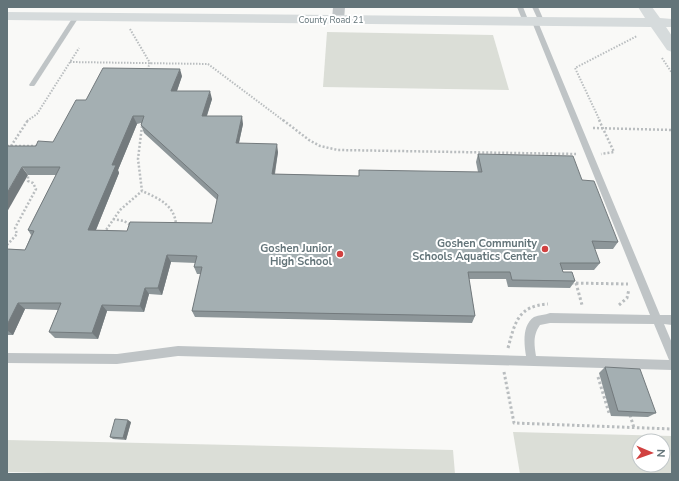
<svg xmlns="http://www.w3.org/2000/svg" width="679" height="481" font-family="'Nunito Sans',sans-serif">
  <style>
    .green { fill: #dbded7; fill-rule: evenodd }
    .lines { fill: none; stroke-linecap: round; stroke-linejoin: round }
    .path-far2 { stroke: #b9bdbf; stroke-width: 2; stroke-dasharray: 1.5 1.5; stroke-linecap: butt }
    .path-far1 { stroke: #b9bdbf; stroke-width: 2.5; stroke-dasharray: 2 2; stroke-linecap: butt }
    .path { stroke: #b9bdbf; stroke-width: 3; stroke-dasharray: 2.5 2.5; stroke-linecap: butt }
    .lane { fill: #bfc4c6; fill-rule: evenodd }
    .street { fill: #bfc4c6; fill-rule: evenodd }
    .secondary { fill: #d6dbdc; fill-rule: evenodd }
    .wall { fill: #8d9699; fill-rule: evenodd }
    .shaded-wall { fill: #737a7d }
    .building { fill: #a4afb2; stroke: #737a7d; fill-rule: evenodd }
    .poi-dot { fill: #d14140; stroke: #fff; stroke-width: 1.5 }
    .labels { text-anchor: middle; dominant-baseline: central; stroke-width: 4; stroke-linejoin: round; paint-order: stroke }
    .far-street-label { font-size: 9px; fill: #637479; stroke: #fff }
    .poi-label { font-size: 11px; font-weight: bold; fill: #637479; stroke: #fff; text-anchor: end }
  </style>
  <rect width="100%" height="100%" fill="#f9f9f7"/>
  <g class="green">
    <path d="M 327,32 L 493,35 L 509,90 L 323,87 Z"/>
    <path d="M 513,432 L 672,436 L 672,474 L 520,474 ZM 639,441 L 663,441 L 663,465 L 639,465 Z"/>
    <path d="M 7,440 L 453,450 L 455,474 L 89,474 L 7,472 Z"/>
  </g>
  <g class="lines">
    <g class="path-far2">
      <path d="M 130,29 L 150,63 L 147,70"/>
      <path d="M 662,58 L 672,73"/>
      <path d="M 70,62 L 208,64 L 284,121"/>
      <path d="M 27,121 L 37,114 L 79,48"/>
      <path d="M 600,121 L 575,68 L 637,36"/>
    </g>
    <g class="path-far1">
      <path d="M 283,120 L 309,140 L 320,146 L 338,150 L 576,154"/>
      <path d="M 599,120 L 614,152 L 601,154"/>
      <path d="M 142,126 L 138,159 L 142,191 C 158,198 175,205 176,225"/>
      <path d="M 593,128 L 672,130"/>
      <path d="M 7,146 L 38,146"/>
      <path d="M 11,146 L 28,120"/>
      <path d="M 113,219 L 124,221 L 129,224 L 130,228"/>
      <path d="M 104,233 L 120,210 L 142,191"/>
      <path d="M 7,245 L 17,234 L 15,228 L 36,189 L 33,183 L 28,181 L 28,175"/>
    </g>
    <g class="path">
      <path d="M 571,283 L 628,284"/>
      <path d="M 576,283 L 582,305"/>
      <path d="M 619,305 L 627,298 L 629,289"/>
      <path d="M 508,348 C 515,322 518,306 548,304"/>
      <path d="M 504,372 L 514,423 L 672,429"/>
      <path d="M 598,377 L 609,413"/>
      <path d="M 630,415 L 634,428"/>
    </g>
    <g class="lane">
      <path d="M 517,7 L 523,7 L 529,22 L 528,23 L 523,22 Z"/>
      <path d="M 532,7 L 538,7 L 545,23 L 544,24 L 540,24 Z"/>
      <path d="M 76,15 L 79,17 L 35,85 L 34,86 L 30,86 L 29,85 L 73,17 Z"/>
      <path d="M 535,20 L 538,22 L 660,315 L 672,315 L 672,325 L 664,324 L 672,343 L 672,370 L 178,356 L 117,364 L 7,363 L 7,353 L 117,354 L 178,346 L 526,356 C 524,344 522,325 534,317 C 539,315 545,315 550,313 L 650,315 L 532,22 ZM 550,323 L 654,324 L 669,360 L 536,356 C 534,344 533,335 540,325 Z"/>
    </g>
    <path class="street" d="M 333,7 L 345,7 L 344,20 L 342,23 L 334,23 L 332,20 Z"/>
    <path class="secondary" d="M 638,7 L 652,7 L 660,18 L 672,19 L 672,27 L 666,27 L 672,36 L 672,52 L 667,50 L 651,27 L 7,20 L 7,12 L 645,18 Z"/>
  </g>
  <g class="wall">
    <path d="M 182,76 L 177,91 L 212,99 L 207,116 L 243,124 L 239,143 L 278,152 L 275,174 L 359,176 L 478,172 L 476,162 L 478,154 L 582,180 L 618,242 L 613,249 L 594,249 L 600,263 L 594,270 L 562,270 L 563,272 L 575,281 L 570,288 L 508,287 L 506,279 L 469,279 L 475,316 L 472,323 L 195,317 L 192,311 L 201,274 L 197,274 L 194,267 L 196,263 L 171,262 L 162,295 L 149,294 L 144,312 L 107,311 L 98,339 L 55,338 L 49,332 L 58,310 L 25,309 L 13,335 L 7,335 L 7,249 L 25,250 L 31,235 L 28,230 L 56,175 L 28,175 L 7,146 L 36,146 L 53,142 L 86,100 ZM 141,123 L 141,125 L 144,133 L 217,200 L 212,223 L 127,231 L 96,230 L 119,173 L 118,170 L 137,124 Z"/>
    <path d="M 605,367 L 656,413 L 648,417 L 611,416 L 599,373 Z"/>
    <path d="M 131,422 L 126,440 L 113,439 L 110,437 Z"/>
  </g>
  <g class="shaded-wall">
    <path d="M 180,69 L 182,76 L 174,99 L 171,91 Z"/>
    <path d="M 210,91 L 212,99 L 204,124 L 202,116 Z"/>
    <path d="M 133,116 L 137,124 L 118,170 L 119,173 L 93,237 L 88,230 L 112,165 Z"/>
    <path d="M 242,116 L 243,124 L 237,151 L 236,143 Z"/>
    <path d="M 277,144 L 278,152 L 273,182 L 272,174 Z"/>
    <path d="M 22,167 L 28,175 L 7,212 L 7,193 Z"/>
    <path d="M 167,255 L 171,262 L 162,295 L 158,288 Z"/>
    <path d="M 145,288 L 149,294 L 144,312 L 140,306 Z"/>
    <path d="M 18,303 L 25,309 L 13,335 L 7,330 L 7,325 Z"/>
    <path d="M 102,305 L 107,311 L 98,339 L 92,333 Z"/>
    <path d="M 128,420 L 131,422 L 126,440 L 123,438 Z"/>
  </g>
  <g class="building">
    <path d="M 103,68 L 180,69 L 171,91 L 210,91 L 202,116 L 242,116 L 236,143 L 277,144 L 272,174 L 359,176 L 359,170 L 482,172 L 478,154 L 573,156 L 582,180 L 594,181 L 618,242 L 592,241 L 600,263 L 560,263 L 563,272 L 572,272 L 575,281 L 512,280 L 510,272 L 468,272 L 475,316 L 192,311 L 202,267 L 194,267 L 197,256 L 167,255 L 158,288 L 145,288 L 140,306 L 102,305 L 92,333 L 49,332 L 61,303 L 18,303 L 7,325 L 7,249 L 25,250 L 34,231 L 28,230 L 60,167 L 22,167 L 7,193 L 7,146 L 36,146 L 38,141 L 53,142 L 76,100 L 86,100 ZM 133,116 L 144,116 L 141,125 L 218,195 L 212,223 L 130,222 L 127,231 L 88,230 L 116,165 L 112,165 Z"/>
    <path d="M 605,367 L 640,369 L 656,413 L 618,411 Z"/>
    <path d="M 115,419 L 128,420 L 123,438 L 110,437 Z"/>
  </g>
  <g class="poi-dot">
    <circle cx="545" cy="249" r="4"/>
    <circle cx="340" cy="254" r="4"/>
  </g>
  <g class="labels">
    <g class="far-street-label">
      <text x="331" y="20">County Road 21</text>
    </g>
    <g class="poi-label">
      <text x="537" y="243">Goshen Community<tspan x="537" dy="13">Schools Aquatics Center</tspan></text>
      <text x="332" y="248">Goshen Junior<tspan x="332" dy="13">High School</tspan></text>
    </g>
  </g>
  <rect width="679" height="481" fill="none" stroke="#637479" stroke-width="16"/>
  <g transform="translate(651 453) rotate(92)"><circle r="19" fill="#ffffff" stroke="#c1c7c9"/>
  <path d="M0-3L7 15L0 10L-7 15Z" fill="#d14140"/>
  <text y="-6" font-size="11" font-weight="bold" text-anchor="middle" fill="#637479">N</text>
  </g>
</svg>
